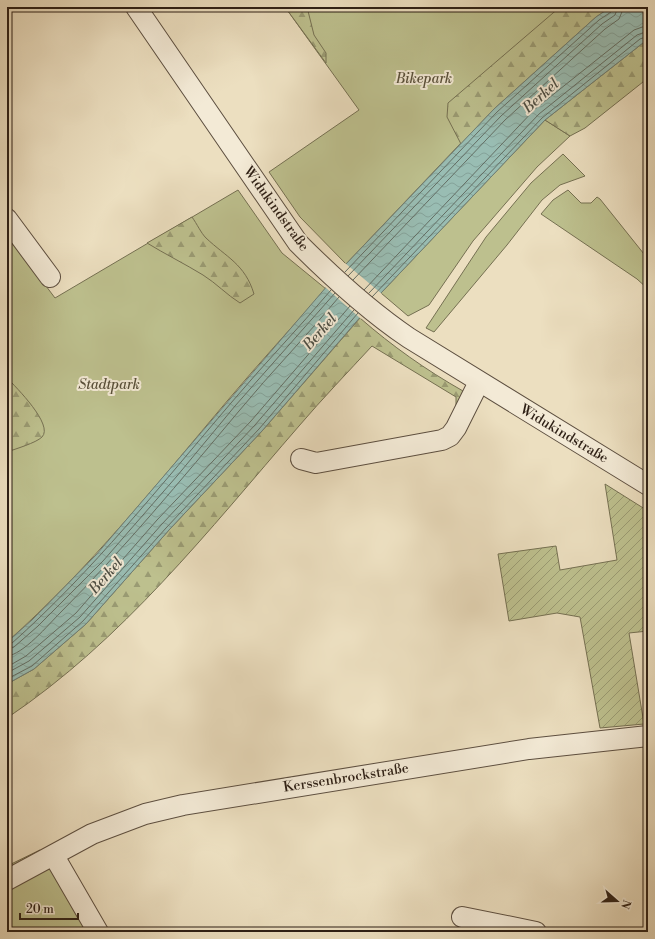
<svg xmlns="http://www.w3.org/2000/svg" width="655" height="939" font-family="'Libre Bodoni',serif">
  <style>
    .green { fill: #bdc08e; stroke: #757052 }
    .forest { fill: url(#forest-firs); stroke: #757052 }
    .garden { fill: url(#garden-furrows); stroke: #757052 }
    .water { fill: url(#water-waves); stroke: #6e7e74 }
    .pier { fill: #ecdfc0 }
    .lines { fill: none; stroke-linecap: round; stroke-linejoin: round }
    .shore { stroke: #636e64; stroke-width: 1 }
    .minor-casing { stroke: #5d4f40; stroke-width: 22 }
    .minor { stroke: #f3ead6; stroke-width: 20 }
    .labels { text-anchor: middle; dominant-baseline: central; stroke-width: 4; stroke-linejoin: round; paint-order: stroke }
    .park-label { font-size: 14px; font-style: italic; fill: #584f39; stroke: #f3ead6 }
    .street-label { font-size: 14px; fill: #2d1f15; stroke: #f3ead6 }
    .water-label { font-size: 15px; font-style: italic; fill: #4d4e44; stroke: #f3ead6 }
  </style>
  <defs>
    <pattern id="forest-firs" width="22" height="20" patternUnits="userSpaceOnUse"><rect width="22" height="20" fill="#bdc08e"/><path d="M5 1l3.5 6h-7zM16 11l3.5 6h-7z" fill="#9a9b73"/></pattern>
    <pattern id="garden-furrows" width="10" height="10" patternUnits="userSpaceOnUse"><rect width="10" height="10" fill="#bdc08e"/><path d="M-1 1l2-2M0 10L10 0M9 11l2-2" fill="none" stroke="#9a9b73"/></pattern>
    <pattern id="water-waves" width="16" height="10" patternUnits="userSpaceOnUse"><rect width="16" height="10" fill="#99bdb3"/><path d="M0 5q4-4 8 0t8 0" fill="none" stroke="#84a299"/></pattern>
  </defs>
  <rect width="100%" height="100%" fill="#ecdfc0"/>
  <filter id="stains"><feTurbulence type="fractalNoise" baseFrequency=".005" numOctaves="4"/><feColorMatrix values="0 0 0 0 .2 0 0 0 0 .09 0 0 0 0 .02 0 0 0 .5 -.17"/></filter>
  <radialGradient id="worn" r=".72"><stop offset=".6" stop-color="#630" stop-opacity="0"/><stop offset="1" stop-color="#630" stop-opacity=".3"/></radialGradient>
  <g class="green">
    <path d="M 285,7 L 590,7 L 346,264 L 300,217 L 269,172 L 359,110 Z"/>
    <path d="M 545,120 L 570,136 L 537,167 L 473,241 L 429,305 L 408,316 L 381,293 Z"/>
    <path d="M 563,154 L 585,176 L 560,185 L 542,200 L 507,245 L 434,332 L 426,328 L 486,237 L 531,183 Z"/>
    <path d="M 238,190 L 282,253 L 326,289 C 293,326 260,362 228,400 C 157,484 89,569 7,642 L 7,234 L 55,298 Z"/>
    <path d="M 568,190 L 581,203 L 591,203 L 597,197 L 600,199 L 648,259 L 648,289 L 637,279 L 541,214 L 553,200 Z"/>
    <path d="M 40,850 L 88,932 L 7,932 L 7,866 Z"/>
  </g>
  <g class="forest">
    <path d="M 285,7 L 301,7 L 308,11 L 314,35 L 326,53 L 326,63 Z"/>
    <path d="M 560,7 L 611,7 L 596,17 L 494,109 L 461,144 L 447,117 L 448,103 Z"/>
    <path d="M 648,39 L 648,78 L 585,128 L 570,136 L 545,120 Z"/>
    <path d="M 192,217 C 197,224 201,233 206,238 C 226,257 245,264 254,294 L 240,303 C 227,295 216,283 203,275 C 185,264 165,254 147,243 Z"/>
    <path d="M 360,318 C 392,346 426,370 463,391 L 461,400 L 456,411 L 456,397 L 372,346 C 348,372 322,399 299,426 C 208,531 123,640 7,718 L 7,684 L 34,669 L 86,624 L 169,530 L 262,431 Z"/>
    <path d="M 7,378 C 16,387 54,425 42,437 C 36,443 15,449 7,452 Z"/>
  </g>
  <path class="garden" d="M 605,484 L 648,511 L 648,631 L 629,633 L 644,724 L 600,728 L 580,617 L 557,613 L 509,621 L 498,554 L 556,546 L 560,570 L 617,560 Z"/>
  <path class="water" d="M 611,7 L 648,7 L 648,39 L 545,120 L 381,293 L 262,431 L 169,530 L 86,624 L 34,669 L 7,684 L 7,642 L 32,620 L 96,555 L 346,264 L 494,109 L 596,17 Z"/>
  <path class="pier" d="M 345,263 L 382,294 L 361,319 L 325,287 Z"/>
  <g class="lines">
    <g class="shore">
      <path d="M 345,272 L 497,112 L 599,20 L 611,12 L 612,7"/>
      <path d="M 348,276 L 501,116 L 602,24 L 615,15 L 618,7"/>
      <path d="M 353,280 L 505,120 L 605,29 L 619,19 L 624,7"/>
      <path d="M 364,290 L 535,109 L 634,30 L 648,25"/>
      <path d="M 369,293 L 539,114 L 637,35 L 648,31"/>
      <path d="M 372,297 L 542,118 L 640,39 L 648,36"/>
      <path d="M 7,645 L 11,644 C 93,571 160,486 231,403 C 263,365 299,328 331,290"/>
      <path d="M 7,650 L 14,647 L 38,626 L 103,561 L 177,476 L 235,406 L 335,293"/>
      <path d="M 7,656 C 23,655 49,624 60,613 C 124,549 181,480 239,411 C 271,372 307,336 339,297"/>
      <path d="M 7,667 L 26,656 L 76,613 L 157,520 L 251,421 L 350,306"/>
      <path d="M 7,673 L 29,661 L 80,617 L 162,524 L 255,425 L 354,310"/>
      <path d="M 7,679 L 32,666 L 83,621 L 166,528 L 259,429 L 358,313"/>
    </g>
    <g class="minor-casing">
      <g id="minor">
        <path d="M 136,7 L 298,243 C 332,277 369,311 409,338 L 648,485"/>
        <path d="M 7,219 L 50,277"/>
        <path d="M 301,459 L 316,463 L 442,440 L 450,436 L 456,428 L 479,382"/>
        <path d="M 54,856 L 98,932"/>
        <path d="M 7,880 L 92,834 L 145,814 L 183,805 L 529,749 L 648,736"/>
        <path d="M 462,917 L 536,932"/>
      </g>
    </g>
    <use href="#minor" class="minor"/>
  </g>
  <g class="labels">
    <g class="park-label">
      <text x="424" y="79">Bikepark</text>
      <text x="109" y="385">Stadtpark</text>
    </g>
    <g class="street-label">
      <text transform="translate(276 209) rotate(54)">Widukindstraße</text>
      <text transform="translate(564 434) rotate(31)">Widukindstraße</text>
      <text transform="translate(346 778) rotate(-9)">Kerssenbrockstraße</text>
    </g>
    <g class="water-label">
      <text transform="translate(541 96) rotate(-42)">Berkel</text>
      <text transform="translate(320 332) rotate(-49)">Berkel</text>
      <text transform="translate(106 576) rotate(-49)">Berkel</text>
    </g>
  </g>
  <rect width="655" height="939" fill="none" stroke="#ecdfc0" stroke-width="24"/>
  <rect x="8" y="8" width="639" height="923" fill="none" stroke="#2d1f15" stroke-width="2"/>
  <rect x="12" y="12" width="631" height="915" fill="none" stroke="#2d1f15"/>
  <g transform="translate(617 901) rotate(110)" stroke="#f3ead6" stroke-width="3" paint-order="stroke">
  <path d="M0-3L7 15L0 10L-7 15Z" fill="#2d1f15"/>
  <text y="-6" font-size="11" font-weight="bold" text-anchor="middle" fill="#2d1f15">N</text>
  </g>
  <path d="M20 913v6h58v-6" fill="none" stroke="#2d1f15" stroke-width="2"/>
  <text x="26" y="913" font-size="12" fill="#2d1f15" stroke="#f3ead6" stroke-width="3" paint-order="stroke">20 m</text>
  <rect width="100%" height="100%" filter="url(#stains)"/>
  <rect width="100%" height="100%" fill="url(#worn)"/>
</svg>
